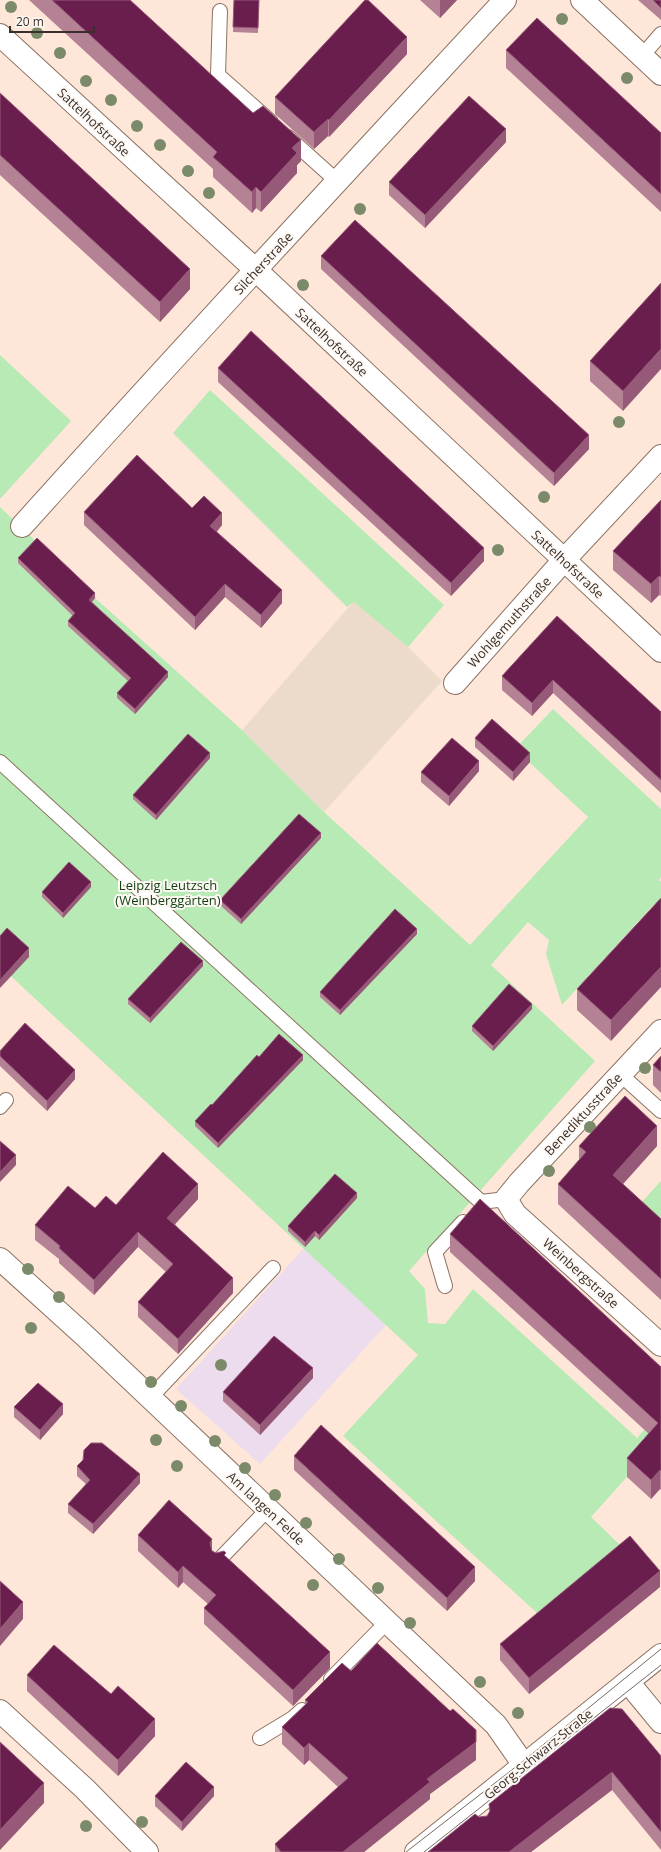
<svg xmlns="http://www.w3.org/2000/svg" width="661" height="1852" font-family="'Open Sans',sans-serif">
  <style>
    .industrial { fill: #ecdbca }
    .education { fill: #ecdcee }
    .green { fill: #b7eab4 }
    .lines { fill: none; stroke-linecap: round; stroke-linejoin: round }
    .lane-casing { stroke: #8c7363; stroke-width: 16 }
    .street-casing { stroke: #8c7363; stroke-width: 24 }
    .secondary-casing { stroke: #8c7363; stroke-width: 24 }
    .lane { stroke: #fff; stroke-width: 14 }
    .street { stroke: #fff; stroke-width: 22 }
    .secondary { stroke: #fff; stroke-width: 22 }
    .tram { stroke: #786a61; stroke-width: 1 }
    .tree { fill: #7b8b6a }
    .wall { fill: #b48294 }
    .shaded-wall { fill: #965a78 }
    .building { fill: #6a1e4e; stroke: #965a78 }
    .labels { text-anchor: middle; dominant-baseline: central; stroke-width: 4; stroke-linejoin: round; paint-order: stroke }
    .street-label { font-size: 13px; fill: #392f28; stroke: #fef8f4 }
    .park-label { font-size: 13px; fill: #0f3f10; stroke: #fef8f4 }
  </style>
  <rect width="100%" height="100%" fill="#fee7d9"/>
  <path class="industrial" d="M 354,601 L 408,647 L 442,681 L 324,812 L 242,730 Z"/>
  <path class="education" d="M 304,1248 L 386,1325 L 260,1464 L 176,1389 Z"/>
  <g class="green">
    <path d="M 0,355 L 71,421 L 0,499 Z"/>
    <path d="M 210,390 L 444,605 L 408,647 L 354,602 L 347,607 L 173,433 Z"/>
    <path d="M 0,507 L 95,598 L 242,730 L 324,812 L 470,945 L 588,817 L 515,749 L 553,709 L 661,809 L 661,877 L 659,880 L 661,882 L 661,908 L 655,903 L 562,1005 L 546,954 L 549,940 L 528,922 L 491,965 L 595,1061 L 409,1271 L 425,1289 L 428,1323 L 445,1324 L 473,1289 L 637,1438 L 650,1423 L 661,1439 L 591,1517 L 620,1545 L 537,1613 L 343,1436 L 418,1355 L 0,966 Z"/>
    <path d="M 661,1181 L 661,1223 L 640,1204 Z"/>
  </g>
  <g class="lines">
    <g class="lane-casing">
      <g id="lane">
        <path d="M 220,11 L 218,75 L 271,122"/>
        <path d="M 642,56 L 661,34"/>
        <path d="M 288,137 L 338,182"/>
        <path d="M 0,762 L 481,1202 L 506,1199"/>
        <path d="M 620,1074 L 661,1111"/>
        <path d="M 0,1107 L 6,1100"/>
        <path d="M 445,1286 L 435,1252 L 463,1222"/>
        <path d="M 150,1398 L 273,1268"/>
        <path d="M 218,1561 L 268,1509"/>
        <path d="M 331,1679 L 387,1622"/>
        <path d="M 260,1738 L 293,1718 L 302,1710"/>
      </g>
    </g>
    <g class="street-casing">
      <g id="street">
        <path d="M 582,0 L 661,74"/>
        <path d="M 0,35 L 257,271 L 661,651"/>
        <path d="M 22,526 C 181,349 343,175 505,0"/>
        <path d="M 455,683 L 564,560 L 661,456"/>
        <path d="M 661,1031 L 519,1183 L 506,1199 L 515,1214 L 661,1345"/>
        <path d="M 0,1259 L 84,1335 L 496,1725 L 524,1765"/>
        <path d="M 628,1682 L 661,1722"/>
        <path d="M 0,1711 L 85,1789 L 147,1852"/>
      </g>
    </g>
    <g class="secondary-casing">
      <path id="secondary" d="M 416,1852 L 661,1655"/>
    </g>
    <use href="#lane" class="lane"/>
    <use href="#street" class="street"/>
    <use href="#secondary" class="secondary"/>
    <g class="tram">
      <path d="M 406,1852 L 522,1762 L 661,1649"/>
      <path d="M 424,1852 L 661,1665"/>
    </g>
  </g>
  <g class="tree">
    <circle cx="11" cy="7" r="6"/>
    <circle cx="562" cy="19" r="6"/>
    <circle cx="37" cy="33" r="6"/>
    <circle cx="60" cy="53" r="6"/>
    <circle cx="627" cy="78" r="6"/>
    <circle cx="86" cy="81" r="6"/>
    <circle cx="111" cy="100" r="6"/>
    <circle cx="137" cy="126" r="6"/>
    <circle cx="160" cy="145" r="6"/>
    <circle cx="188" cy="171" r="6"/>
    <circle cx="209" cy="193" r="6"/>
    <circle cx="360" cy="209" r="6"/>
    <circle cx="303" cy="285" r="6"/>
    <circle cx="619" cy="422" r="6"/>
    <circle cx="544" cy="497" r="6"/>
    <circle cx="498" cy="550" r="6"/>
    <circle cx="645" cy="1068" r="6"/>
    <circle cx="590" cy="1127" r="6"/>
    <circle cx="549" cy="1171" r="6"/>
    <circle cx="28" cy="1269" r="6"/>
    <circle cx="59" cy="1297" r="6"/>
    <circle cx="31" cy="1328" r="6"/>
    <circle cx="221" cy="1365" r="6"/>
    <circle cx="151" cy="1382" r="6"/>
    <circle cx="181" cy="1406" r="6"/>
    <circle cx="156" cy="1440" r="6"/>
    <circle cx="215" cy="1441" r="6"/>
    <circle cx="177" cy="1466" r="6"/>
    <circle cx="245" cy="1468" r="6"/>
    <circle cx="275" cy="1495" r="6"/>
    <circle cx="306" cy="1523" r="6"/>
    <circle cx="339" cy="1559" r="6"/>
    <circle cx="313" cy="1585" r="6"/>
    <circle cx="378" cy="1588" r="6"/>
    <circle cx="410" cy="1623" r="6"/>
    <circle cx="480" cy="1682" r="6"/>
    <circle cx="518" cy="1713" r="6"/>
    <circle cx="142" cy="1822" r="6"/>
    <circle cx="86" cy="1826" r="6"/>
  </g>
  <g class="wall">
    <path d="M 29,0 L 130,0 L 301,161 L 297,165 L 297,173 L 261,212 L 256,208 L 252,213 L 213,177 L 213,169 Z"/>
    <path d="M 234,0 L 259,0 L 258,33 L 233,32 Z"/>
    <path d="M 420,0 L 457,0 L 440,18 Z"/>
    <path d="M 638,0 L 661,0 L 661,20 Z"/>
    <path d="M 506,50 L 661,133 L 661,212 L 506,68 Z"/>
    <path d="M 407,54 L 329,137 L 328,136 L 314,149 L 275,114 L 275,97 Z"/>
    <path d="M 0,93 L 190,289 L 160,322 L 0,175 Z"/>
    <path d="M 506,142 L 425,228 L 389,195 L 389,182 Z"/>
    <path d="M 321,256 L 589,449 L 554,486 L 321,269 Z"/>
    <path d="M 661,283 L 623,411 L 590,381 L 590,361 Z"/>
    <path d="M 218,368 L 484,561 L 451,596 L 218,382 Z"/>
    <path d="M 661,500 L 661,596 L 659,595 L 651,603 L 613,570 L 613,551 Z"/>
    <path d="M 192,508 L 222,525 L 217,532 L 282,603 L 261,628 L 225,597 L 195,630 L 84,525 L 84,512 Z"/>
    <path d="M 18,558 L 95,598 L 92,602 L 168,677 L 135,714 L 117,698 L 117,693 L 128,681 L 68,626 L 68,621 L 73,616 L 18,563 Z"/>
    <path d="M 557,616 L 661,712 L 661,793 L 553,693 L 532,716 L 502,690 L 502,676 Z"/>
    <path d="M 475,738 L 530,762 L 513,781 L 475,747 Z"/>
    <path d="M 210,758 L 156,820 L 133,799 L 133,795 Z"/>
    <path d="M 479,771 L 449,806 L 421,782 L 421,772 Z"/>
    <path d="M 321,838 L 241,924 L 220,905 L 220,900 Z"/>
    <path d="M 91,887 L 63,918 L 42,897 L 42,892 Z"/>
    <path d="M 661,898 L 611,1041 L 577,1010 L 577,989 Z"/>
    <path d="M 417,934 L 340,1015 L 320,997 L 320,992 Z"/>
    <path d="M 203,966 L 150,1023 L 128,1004 L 128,999 Z"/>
    <path d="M 532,1009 L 493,1051 L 472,1031 L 472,1026 Z"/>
    <path d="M 0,1051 L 75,1079 L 47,1111 L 0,1066 Z"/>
    <path d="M 661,1056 L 661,1093 L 653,1085 L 653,1065 Z"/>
    <path d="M 259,1057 L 303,1060 L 218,1148 L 195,1126 L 195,1121 L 212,1105 Z"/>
    <path d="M 579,1146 L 657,1146 L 623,1184 L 661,1219 L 661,1300 L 558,1204 L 558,1184 L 579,1160 Z"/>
    <path d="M 357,1198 L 319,1240 L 315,1236 L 305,1247 L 288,1231 L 288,1226 Z"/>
    <path d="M 198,1199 L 175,1224 L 233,1293 L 178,1354 L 138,1317 L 138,1302 L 166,1272 L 138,1247 L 94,1295 L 59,1263 L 59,1259 L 35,1240 L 35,1225 L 95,1208 L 116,1205 Z"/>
    <path d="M 450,1234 L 661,1367 L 661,1490 L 660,1489 L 651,1499 L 627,1477 L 627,1458 L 649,1434 L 450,1252 Z"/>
    <path d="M 313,1378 L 260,1435 L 223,1401 L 223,1392 Z"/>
    <path d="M 14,1407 L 63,1414 L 40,1440 L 14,1417 Z"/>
    <path d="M 294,1456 L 475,1581 L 447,1611 L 294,1470 Z"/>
    <path d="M 77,1466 L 140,1483 L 93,1534 L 68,1513 L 68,1504 L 86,1484 L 77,1476 Z"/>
    <path d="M 138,1535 L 212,1551 L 226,1557 L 330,1668 L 293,1706 L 204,1624 L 204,1608 L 208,1604 L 183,1582 L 178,1588 L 138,1551 Z"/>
    <path d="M 660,1587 L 529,1694 L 500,1660 L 500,1644 Z"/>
    <path d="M 351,1671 L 476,1747 L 476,1760 L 430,1794 L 430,1799 L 364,1852 L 275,1852 L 275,1844 L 338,1787 L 309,1760 L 304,1765 L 282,1744 L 282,1727 L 305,1705 L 305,1700 Z"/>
    <path d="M 27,1675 L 155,1736 L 118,1776 L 27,1691 Z"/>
    <path d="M 661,1756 L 661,1850 L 612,1790 L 531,1852 L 428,1852 L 479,1817 L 487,1816 L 489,1813 L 489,1804 Z"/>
    <path d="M 155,1796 L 214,1796 L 182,1831 L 155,1806 Z"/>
  </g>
  <g class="shaded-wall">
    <path d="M 440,0 L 457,0 L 440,18 Z"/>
    <path d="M 407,37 L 407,54 L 329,137 L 329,120 Z"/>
    <path d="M 328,119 L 328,136 L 314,149 L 314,132 Z"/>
    <path d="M 506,129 L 506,142 L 425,228 L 425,215 Z"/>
    <path d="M 301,140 L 301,161 L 297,165 L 297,173 L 261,212 L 261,192 L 292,148 Z"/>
    <path d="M 256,187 L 256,208 L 252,213 L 252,192 Z"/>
    <path d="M 190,269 L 190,289 L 160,322 L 160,302 Z"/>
    <path d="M 661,349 L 661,369 L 623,411 L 623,391 Z"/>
    <path d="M 589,435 L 589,449 L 554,486 L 554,473 Z"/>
    <path d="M 222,513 L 222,525 L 210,539 L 210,526 Z"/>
    <path d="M 484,548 L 484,561 L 451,596 L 451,583 Z"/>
    <path d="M 659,576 L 659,595 L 651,603 L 651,584 Z"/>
    <path d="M 225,584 L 225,597 L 195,630 L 195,617 Z"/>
    <path d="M 282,590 L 282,603 L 261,628 L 261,615 Z"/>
    <path d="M 95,593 L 95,598 L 89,605 L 89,600 Z"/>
    <path d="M 168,672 L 168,677 L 135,714 L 135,709 Z"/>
    <path d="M 553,680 L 553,693 L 532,716 L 532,703 Z"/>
    <path d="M 210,753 L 210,758 L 156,820 L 156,815 Z"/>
    <path d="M 530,753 L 530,762 L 513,781 L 513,772 Z"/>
    <path d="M 479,761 L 479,771 L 449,806 L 449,796 Z"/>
    <path d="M 321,833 L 321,838 L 241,924 L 241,919 Z"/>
    <path d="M 91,882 L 91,887 L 63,918 L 63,913 Z"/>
    <path d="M 417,929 L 417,934 L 340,1015 L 340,1010 Z"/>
    <path d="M 29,948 L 29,957 L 0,988 L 0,980 Z"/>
    <path d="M 203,961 L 203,966 L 150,1023 L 150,1018 Z"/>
    <path d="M 661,967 L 661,987 L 611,1041 L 611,1020 Z"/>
    <path d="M 532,1004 L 532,1009 L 493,1051 L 493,1046 Z"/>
    <path d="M 303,1055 L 303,1060 L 218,1148 L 218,1143 Z"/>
    <path d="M 75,1070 L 75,1079 L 47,1111 L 47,1101 Z"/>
    <path d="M 657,1126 L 657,1146 L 613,1195 L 613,1175 Z"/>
    <path d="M 16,1155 L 16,1165 L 0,1182 L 0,1172 Z"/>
    <path d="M 198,1184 L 198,1199 L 167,1233 L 167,1218 Z"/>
    <path d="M 357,1193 L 357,1198 L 319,1240 L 319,1235 Z"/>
    <path d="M 315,1231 L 315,1236 L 305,1247 L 305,1242 Z"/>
    <path d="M 138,1232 L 138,1247 L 94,1295 L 94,1280 Z"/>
    <path d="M 233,1278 L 233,1293 L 178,1354 L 178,1339 Z"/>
    <path d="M 313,1368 L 313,1378 L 260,1435 L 260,1425 Z"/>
    <path d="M 63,1404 L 63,1414 L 40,1440 L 40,1430 Z"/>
    <path d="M 660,1470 L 660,1489 L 651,1499 L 651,1480 Z"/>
    <path d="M 140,1474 L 140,1483 L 93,1534 L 93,1524 Z"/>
    <path d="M 212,1539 L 212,1555 L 210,1543 Z"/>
    <path d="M 183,1566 L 183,1582 L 178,1588 L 178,1572 Z"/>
    <path d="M 475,1567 L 475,1581 L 447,1611 L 447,1598 Z"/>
    <path d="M 660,1571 L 660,1587 L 529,1694 L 529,1678 Z"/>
    <path d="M 23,1602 L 23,1619 L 0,1646 L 0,1629 Z"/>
    <path d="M 330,1652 L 330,1668 L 293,1706 L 293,1690 Z"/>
    <path d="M 155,1719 L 155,1736 L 118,1776 L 118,1760 Z"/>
    <path d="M 476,1730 L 476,1760 L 430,1794 L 430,1799 L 364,1852 L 343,1852 L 427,1779 Z"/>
    <path d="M 309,1743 L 309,1760 L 304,1765 L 304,1748 Z"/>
    <path d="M 612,1772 L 612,1790 L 531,1852 L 509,1852 Z"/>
    <path d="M 44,1783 L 44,1803 L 0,1850 L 0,1830 Z"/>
    <path d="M 214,1787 L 214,1796 L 182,1831 L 182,1822 Z"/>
  </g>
  <g class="building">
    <path d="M 52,0 L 130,0 L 253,113 L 263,106 L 301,140 L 292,148 L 297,153 L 261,192 L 256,187 L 252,192 L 213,157 L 217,152 Z"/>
    <path d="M 234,0 L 259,0 L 258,28 L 233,27 Z"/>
    <path d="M 365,0 L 368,0 L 407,37 L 329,120 L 328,119 L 314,132 L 275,97 Z"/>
    <path d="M 653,0 L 661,0 L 661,8 Z"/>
    <path d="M 537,18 L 661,133 L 661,194 L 506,50 Z"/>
    <path d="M 0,93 L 190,269 L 160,302 L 0,155 Z"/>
    <path d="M 469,96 L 506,129 L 425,215 L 389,182 Z"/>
    <path d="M 355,220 L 589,435 L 554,473 L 321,256 Z"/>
    <path d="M 661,283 L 661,349 L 623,391 L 590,361 Z"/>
    <path d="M 251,331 L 484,548 L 451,583 L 218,368 Z"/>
    <path d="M 137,455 L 192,508 L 204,496 L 222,513 L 210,526 L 282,590 L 261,615 L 225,584 L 195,617 L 84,512 Z"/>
    <path d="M 661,500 L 661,577 L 659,576 L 651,584 L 613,551 Z"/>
    <path d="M 37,538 L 95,593 L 89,600 L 168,672 L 135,709 L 117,693 L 131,678 L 68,621 L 75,613 L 18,558 Z"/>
    <path d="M 557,616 L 661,712 L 661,780 L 553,680 L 532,703 L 502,676 Z"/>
    <path d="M 492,719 L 530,753 L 513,772 L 475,738 Z"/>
    <path d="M 188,734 L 210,753 L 156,815 L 133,795 Z"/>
    <path d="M 452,738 L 479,761 L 449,796 L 421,772 Z"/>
    <path d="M 299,814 L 321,833 L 241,919 L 220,900 Z"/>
    <path d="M 69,862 L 91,882 L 63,913 L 42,892 Z"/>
    <path d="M 661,898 L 661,967 L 611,1020 L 577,989 Z"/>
    <path d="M 395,909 L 417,929 L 340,1010 L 320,992 Z"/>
    <path d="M 7,928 L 29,948 L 0,980 L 0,936 Z"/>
    <path d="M 181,942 L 203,961 L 150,1018 L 128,999 Z"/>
    <path d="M 509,984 L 532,1004 L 493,1046 L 472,1026 Z"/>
    <path d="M 25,1023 L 75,1070 L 47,1101 L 0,1056 L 0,1051 Z"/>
    <path d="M 279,1034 L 303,1055 L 218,1143 L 195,1121 L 211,1104 L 212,1105 L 257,1055 L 259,1057 Z"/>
    <path d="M 661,1056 L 661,1072 L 653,1065 Z"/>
    <path d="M 625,1096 L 657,1126 L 613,1175 L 661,1219 L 661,1279 L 558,1184 L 586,1152 L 579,1146 Z"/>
    <path d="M 0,1141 L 16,1155 L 0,1172 Z"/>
    <path d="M 163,1152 L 198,1184 L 167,1218 L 233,1278 L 178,1339 L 138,1302 L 173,1264 L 138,1232 L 94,1280 L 59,1248 L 60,1246 L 35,1225 L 68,1186 L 95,1208 L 106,1196 L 116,1205 Z"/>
    <path d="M 335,1174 L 357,1193 L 319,1235 L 315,1231 L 305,1242 L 288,1226 Z"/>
    <path d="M 480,1199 L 661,1367 L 661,1471 L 660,1470 L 651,1480 L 627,1458 L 658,1423 L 450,1234 Z"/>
    <path d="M 274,1336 L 313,1368 L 260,1425 L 223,1392 Z"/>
    <path d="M 38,1383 L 63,1404 L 40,1430 L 14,1407 Z"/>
    <path d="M 321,1425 L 475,1567 L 447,1598 L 294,1456 Z"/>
    <path d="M 91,1443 L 102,1443 L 140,1474 L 93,1524 L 68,1504 L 90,1480 L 77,1466 L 83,1460 L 84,1450 Z"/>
    <path d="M 169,1500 L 212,1539 L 210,1543 L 212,1551 L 216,1553 L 224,1551 L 226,1553 L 224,1555 L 330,1652 L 293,1690 L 204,1608 L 216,1595 L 183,1566 L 178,1572 L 138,1535 Z"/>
    <path d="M 630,1536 L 660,1571 L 529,1678 L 500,1644 Z"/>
    <path d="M 0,1581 L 23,1602 L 0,1629 Z"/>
    <path d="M 377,1643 L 450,1711 L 453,1709 L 476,1730 L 476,1742 L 427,1779 L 430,1782 L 343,1852 L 281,1852 L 275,1844 L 348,1778 L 309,1743 L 304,1748 L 282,1727 L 308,1702 L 305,1700 L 342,1663 L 351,1671 Z"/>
    <path d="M 54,1645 L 111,1694 L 118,1686 L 155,1719 L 118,1760 L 27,1675 Z"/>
    <path d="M 610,1708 L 622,1709 L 661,1756 L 661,1832 L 612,1772 L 509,1852 L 428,1852 L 475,1814 L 479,1817 L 487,1816 L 490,1811 L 489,1804 Z"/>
    <path d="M 0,1742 L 44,1783 L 0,1830 Z"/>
    <path d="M 186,1762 L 214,1787 L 182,1822 L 155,1796 Z"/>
  </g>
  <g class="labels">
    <g class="street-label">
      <text transform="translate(94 122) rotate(43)">Sattelhofstraße</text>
      <text transform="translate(263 263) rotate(-47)">Silcherstraße</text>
      <text transform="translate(332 342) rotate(43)">Sattelhofstraße</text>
      <text transform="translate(568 564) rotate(43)">Sattelhofstraße</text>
      <text transform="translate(509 622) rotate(-48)">Wohlgemuthstraße</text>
      <text transform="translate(583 1114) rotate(-47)">Benediktusstraße</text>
      <text transform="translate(581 1273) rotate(42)">Weinbergstraße</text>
      <text transform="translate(266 1508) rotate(43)">Am langen Felde</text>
      <text transform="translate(538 1754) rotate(-39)">Georg-Schwarz-Straße</text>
    </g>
    <g class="park-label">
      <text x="168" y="885">Leipzig Leutzsch<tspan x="168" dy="15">(Weinberggärten)</tspan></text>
    </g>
  </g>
  <path d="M10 26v6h84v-6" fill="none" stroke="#392f28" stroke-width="2"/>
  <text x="16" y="26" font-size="12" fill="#392f28" stroke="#fef8f4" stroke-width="3" paint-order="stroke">20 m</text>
</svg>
